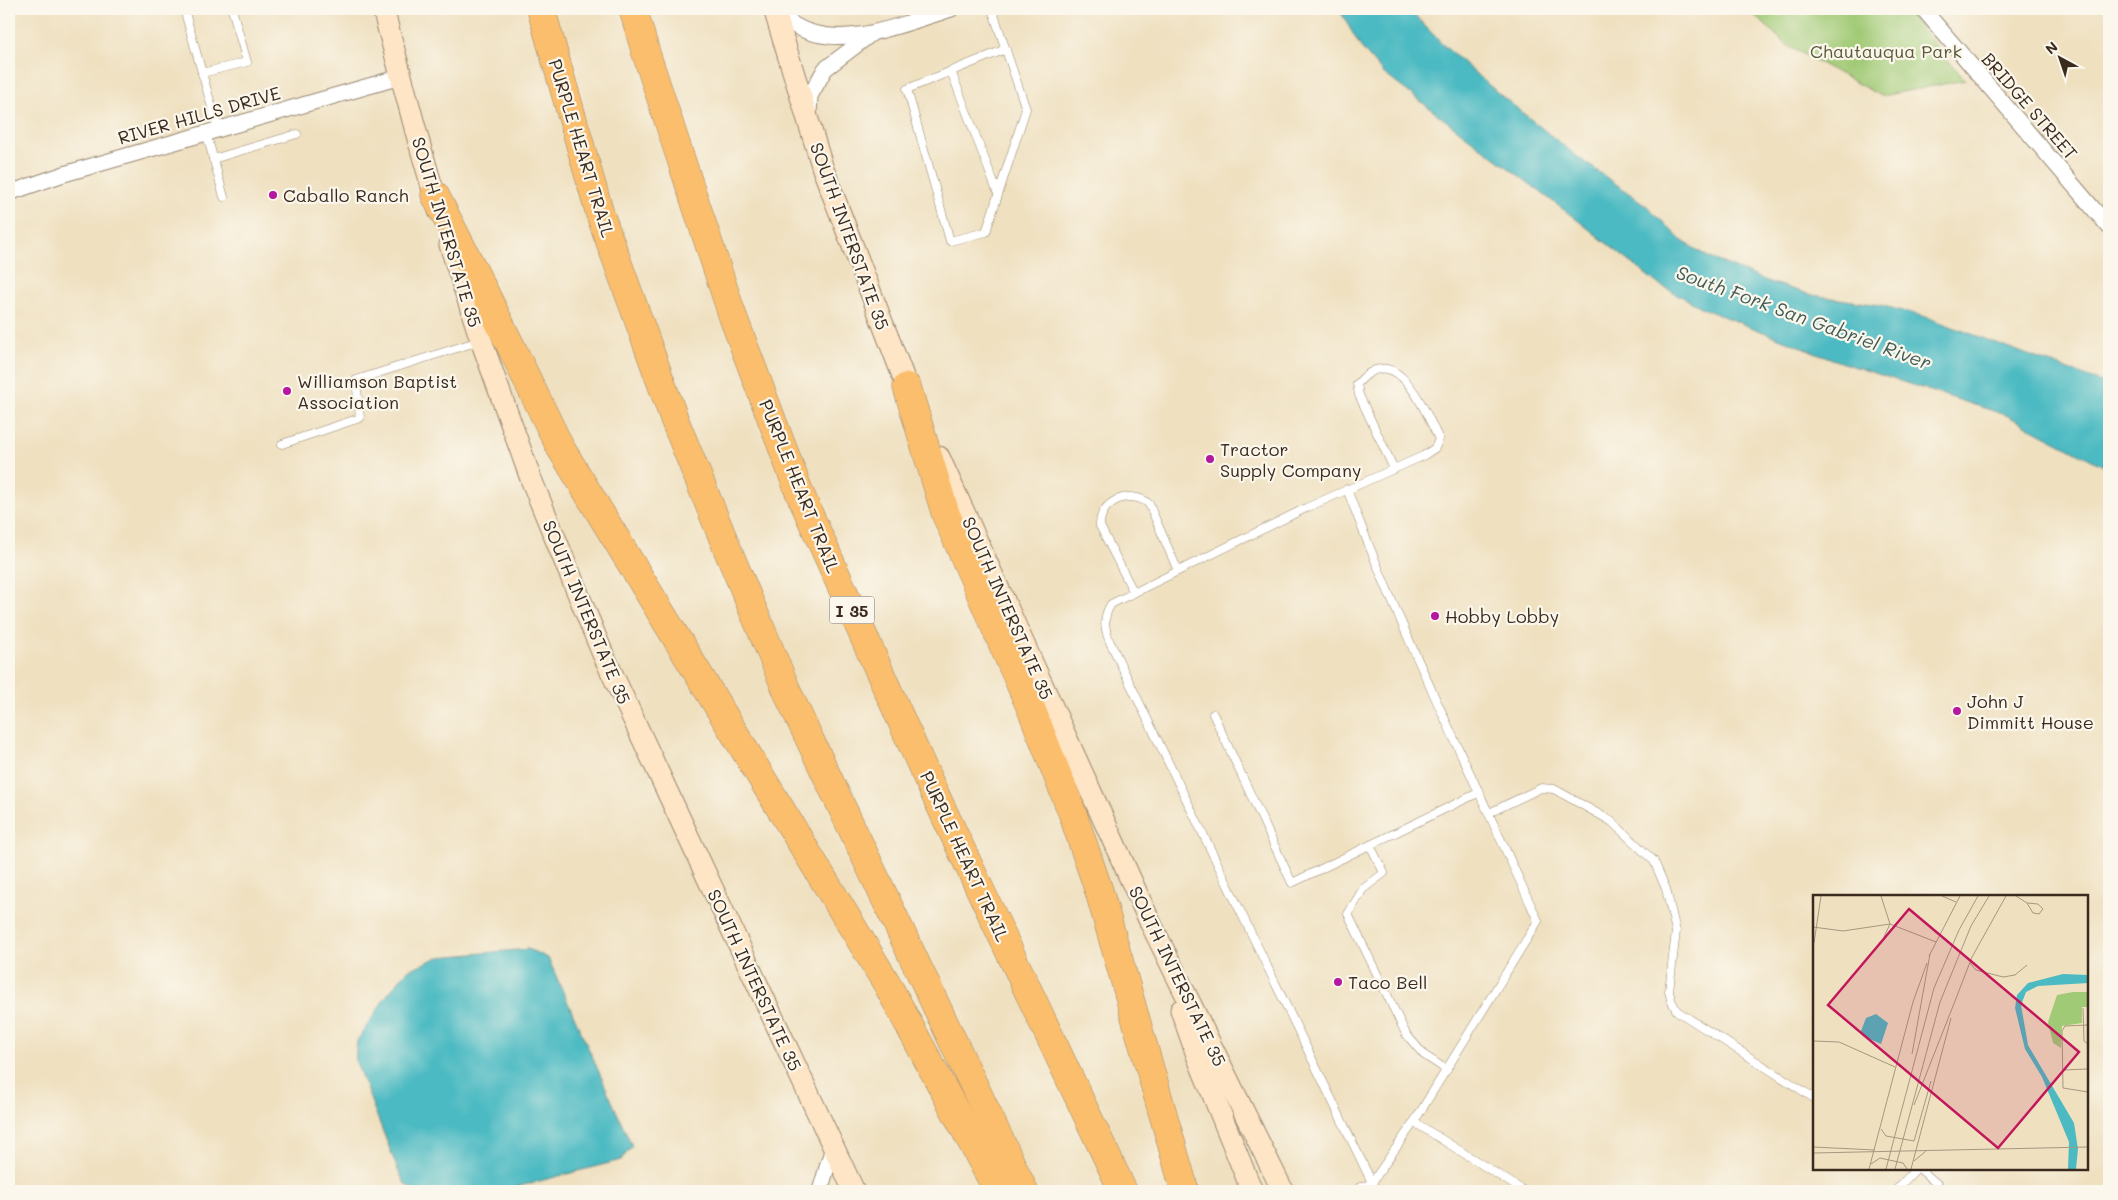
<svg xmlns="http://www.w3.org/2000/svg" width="2118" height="1200" font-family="Mali,sans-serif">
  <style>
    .green { fill: #a1ca76; stroke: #6e7a4a }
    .water { fill: #4bbac2; stroke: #437270 }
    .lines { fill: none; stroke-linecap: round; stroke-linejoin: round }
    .service-casing { stroke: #95856f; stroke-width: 9 }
    .minor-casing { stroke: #95856f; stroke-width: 17 }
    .secondary-casing { stroke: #95856f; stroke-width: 23 }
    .motorway-casing { stroke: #95856f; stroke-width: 29 }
    .service { stroke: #fff; stroke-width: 8 }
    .minor { stroke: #fff; stroke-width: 15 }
    .secondary { stroke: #fde5c5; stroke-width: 21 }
    .motorway { stroke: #fabe6d; stroke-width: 28 }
    .poi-dot { fill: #b5179e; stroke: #fbf7ec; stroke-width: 2 }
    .labels { text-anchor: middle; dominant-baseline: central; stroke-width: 4.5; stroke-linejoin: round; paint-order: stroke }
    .shield { fill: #fbf7ec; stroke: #75685c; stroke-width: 1 }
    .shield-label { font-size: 16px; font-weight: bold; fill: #3b2a1e }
    .park-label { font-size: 18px; fill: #5a5a38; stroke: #fbf7ec }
    .street-label { font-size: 18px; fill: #3b2a1e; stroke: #fbf7ec }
    .poi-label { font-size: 18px; fill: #3b2a1e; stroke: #fbf7ec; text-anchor: start }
    .water-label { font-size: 19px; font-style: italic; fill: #415c57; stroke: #fbf7ec }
    .inset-road { fill: none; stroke: #a7977f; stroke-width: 1 }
    .view { fill: #c2185b; fill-opacity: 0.15; stroke: #c2185b; stroke-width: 2.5 }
    .inset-edge { fill: none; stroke: #3b2a1e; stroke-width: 2.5 }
  </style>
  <rect width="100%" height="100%" fill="#fbf7ec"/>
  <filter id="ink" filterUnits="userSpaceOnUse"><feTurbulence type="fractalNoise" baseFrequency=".02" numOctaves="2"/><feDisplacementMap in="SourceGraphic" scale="10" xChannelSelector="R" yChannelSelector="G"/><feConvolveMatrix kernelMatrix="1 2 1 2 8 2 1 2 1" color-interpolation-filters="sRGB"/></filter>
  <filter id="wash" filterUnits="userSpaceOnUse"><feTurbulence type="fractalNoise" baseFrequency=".0096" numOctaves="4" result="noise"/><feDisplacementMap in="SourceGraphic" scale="20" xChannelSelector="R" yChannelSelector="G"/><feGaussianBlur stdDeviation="1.12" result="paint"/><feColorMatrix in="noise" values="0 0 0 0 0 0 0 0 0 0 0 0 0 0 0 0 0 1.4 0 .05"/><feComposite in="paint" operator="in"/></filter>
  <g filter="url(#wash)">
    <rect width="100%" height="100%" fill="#efe0c0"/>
    <path class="green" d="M 1748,9 L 1905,9 L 1965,80 L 1881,96 L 1788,46 Z"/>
    <g class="water">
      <path d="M 1339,9 L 1409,9 L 1442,44 L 1498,93 L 1579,158 L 1647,206 L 1681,240 L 1708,257 L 1772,283 L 1812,295 L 1880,305 L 1926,317 L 2109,385 L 2109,469 L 2006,415 L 1840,362 L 1707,310 L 1658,284 L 1576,219 L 1383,73 L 1360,46 Z"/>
      <path d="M 528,949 L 548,958 L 632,1146 L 621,1160 L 501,1191 L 414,1191 L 405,1184 L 398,1170 L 355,1060 L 357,1041 L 387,995 L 408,970 L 439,957 Z"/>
    </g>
  </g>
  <g filter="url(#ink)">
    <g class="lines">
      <g class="service-casing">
        <g id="service">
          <path d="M 184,9 L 218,129"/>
          <path d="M 992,9 L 1026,109 L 986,232 L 950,241 L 907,89 L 1006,49"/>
          <path d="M 951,71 L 998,194"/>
          <path d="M 202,73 L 247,62 L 232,9"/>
          <path d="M 206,132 L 224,197"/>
          <path d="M 213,159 L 297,134"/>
          <path d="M 282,444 L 360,418 L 356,380 L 479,341"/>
          <path d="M 1347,489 C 1402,636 1474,778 1538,921 L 1414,1122 L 1371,1184 L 1368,1191"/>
          <path d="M 1134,593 L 1100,526 C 1099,501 1131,488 1149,504 L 1178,571"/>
          <path d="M 1213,714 L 1292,883 L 1370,845 L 1384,873 L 1363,889 L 1348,914 L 1406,1034 L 1424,1055 L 1447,1070"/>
          <path d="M 1489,813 L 1541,788 L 1554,789 L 1611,821 L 1654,861 L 1666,889 L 1676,931 L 1669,991 L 1671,1000 L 1677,1011 L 1814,1098"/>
          <path d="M 1370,845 L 1480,792"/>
          <path d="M 1414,1122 L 1524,1191"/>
          <path d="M 1920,1169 L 1945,1191"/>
          <path d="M 1356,1191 L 1360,1187 L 1371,1184"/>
          <path d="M 1376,1191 L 1109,640 C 1104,626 1103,617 1111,604 L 1306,508 L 1423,456 L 1435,448 L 1439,439 C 1424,410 1397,337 1357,384 L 1359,395 L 1394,469"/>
          <path d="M 1895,1191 L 1916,1169"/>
        </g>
      </g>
      <g class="minor-casing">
        <g id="minor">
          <path d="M 777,9 C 783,14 788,21 794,25 C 840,53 905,23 951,9"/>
          <path d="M 1923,9 L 2109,227"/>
          <path d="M 809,114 L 810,96 L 825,69 L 871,34"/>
          <path d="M 9,193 L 64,174 L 400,77"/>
          <path d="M 820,1191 L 833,1147"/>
        </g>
      </g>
      <g class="secondary-casing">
        <g id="secondary">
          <path d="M 383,9 L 418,139 L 439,211"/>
          <path d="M 774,9 L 823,169 L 913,402"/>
          <path d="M 450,245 L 481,340 L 531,479 L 602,652 L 854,1191"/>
          <path d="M 939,457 L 1150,922 L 1283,1191"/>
          <path d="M 1181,1010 L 1198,1058 L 1252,1191"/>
        </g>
      </g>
      <g class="motorway-casing">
        <g id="motorway">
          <path d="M 541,9 L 600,214 L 675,421 L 729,553 L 790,698 L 1024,1191"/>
          <path d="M 633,9 L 645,50 L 733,317 L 800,494 L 924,771 L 1123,1191"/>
          <path d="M 435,195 L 485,293 L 560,447 L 886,982 L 998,1191"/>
          <path d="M 907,387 L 946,515 L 1032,711 L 1072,812 L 1099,891 L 1185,1191"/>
        </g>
      </g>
      <use href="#service" class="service"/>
      <use href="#minor" class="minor"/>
      <use href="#secondary" class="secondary"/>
      <use href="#motorway" class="motorway"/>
    </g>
  </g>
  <g class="poi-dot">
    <circle cx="273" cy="195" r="5"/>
    <circle cx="287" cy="391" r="5"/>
    <circle cx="1210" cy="459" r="5"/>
    <circle cx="1435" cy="616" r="5"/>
    <circle cx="1957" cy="711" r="5"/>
    <circle cx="1338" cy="982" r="5"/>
  </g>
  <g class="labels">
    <rect class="shield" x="829.5" y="596.5" width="45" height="27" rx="4"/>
    <g class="shield-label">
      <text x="852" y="610">I 35</text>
    </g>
    <g class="park-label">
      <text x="1886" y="51">Chautauqua Park</text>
    </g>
    <g class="street-label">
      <text transform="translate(2030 106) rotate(49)">BRIDGE STREET</text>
      <text transform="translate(199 115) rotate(-16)">RIVER HILLS DRIVE</text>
      <text transform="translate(582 148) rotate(73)">PURPLE HEART TRAIL</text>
      <text transform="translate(447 232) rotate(73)">SOUTH INTERSTATE 35</text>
      <text transform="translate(850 236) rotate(70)">SOUTH INTERSTATE 35</text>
      <text transform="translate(800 486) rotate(68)">PURPLE HEART TRAIL</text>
      <text transform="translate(1008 608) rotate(66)">SOUTH INTERSTATE 35</text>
      <text transform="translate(587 612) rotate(67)">SOUTH INTERSTATE 35</text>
      <text transform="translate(965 856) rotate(65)">PURPLE HEART TRAIL</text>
      <text transform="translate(1178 976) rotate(64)">SOUTH INTERSTATE 35</text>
      <text transform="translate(755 980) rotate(65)">SOUTH INTERSTATE 35</text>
    </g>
    <g class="poi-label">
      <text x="283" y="195">Caballo Ranch</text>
      <text x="297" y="381">Williamson Baptist<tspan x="297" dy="21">Association</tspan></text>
      <text x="1220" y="449">Tractor<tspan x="1220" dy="21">Supply Company</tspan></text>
      <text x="1445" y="616">Hobby Lobby</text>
      <text x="1967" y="701">John J<tspan x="1967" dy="21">Dimmitt House</tspan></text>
      <text x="1348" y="982">Taco Bell</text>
    </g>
    <g class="water-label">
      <text transform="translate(1804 317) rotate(20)">South Fork San Gabriel River</text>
    </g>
  </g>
  <g transform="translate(1813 895)">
    <rect width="275" height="275" fill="#efe0c0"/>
    <path d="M 260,97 L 275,97 L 275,112 L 269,112 L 269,128 L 249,131 L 248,153 L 240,148 L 235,127 L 244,100 Z" fill="#a1ca76"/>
    <path d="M 250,79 L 275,80 L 275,88 L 225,91 L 213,97 L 208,110 L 215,150 L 261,228 L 265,254 L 263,274 L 255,274 L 256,247 L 229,182 L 212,154 L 202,113 L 204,100 L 215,88 ZM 63,119 L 75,128 L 68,149 L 50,141 L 48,136 L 53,123 Z" fill="#4bbac2"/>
    <path class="inset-road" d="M 68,1 L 77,29 L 71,42M 129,1 L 143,7M 203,1 L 214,8 L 220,18 L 226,19 L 230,14 L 225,9 L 214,8M 0,32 L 30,36 L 77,29 L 123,47M 1,48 L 8,1M 116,61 L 147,1M 157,68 L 163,75 L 190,82 L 202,80 L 214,70M 142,106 L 159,62 L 193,1M 270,113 L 271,146 L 275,149M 275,130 L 252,131 L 249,136 L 250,193 L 275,197M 0,146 L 26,147 L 82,172M 99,159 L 117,59M 250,175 L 275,174M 101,210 L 142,106M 275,212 L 275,251M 68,234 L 73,241 L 101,246 L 118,186M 0,252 L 62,255M 0,258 L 275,252M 101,266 L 113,256M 58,269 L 67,263 L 90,268 L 94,274M 56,274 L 100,107 L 114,68M 73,274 L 121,93 L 146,35 L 165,1M 82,274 L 127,107 L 158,31 L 176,1M 98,274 L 138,123"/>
    <path class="view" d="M 96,14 L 266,157 L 185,253 L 15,110 Z"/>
    <rect width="275" height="275" class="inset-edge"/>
  </g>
  <rect width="2118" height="1200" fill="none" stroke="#fbf7ec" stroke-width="30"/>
  <g transform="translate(2060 58) rotate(320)" stroke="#fbf7ec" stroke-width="4" paint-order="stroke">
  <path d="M0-4L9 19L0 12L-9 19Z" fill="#3b2a1e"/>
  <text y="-8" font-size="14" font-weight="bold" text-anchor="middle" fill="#3b2a1e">N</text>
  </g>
</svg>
